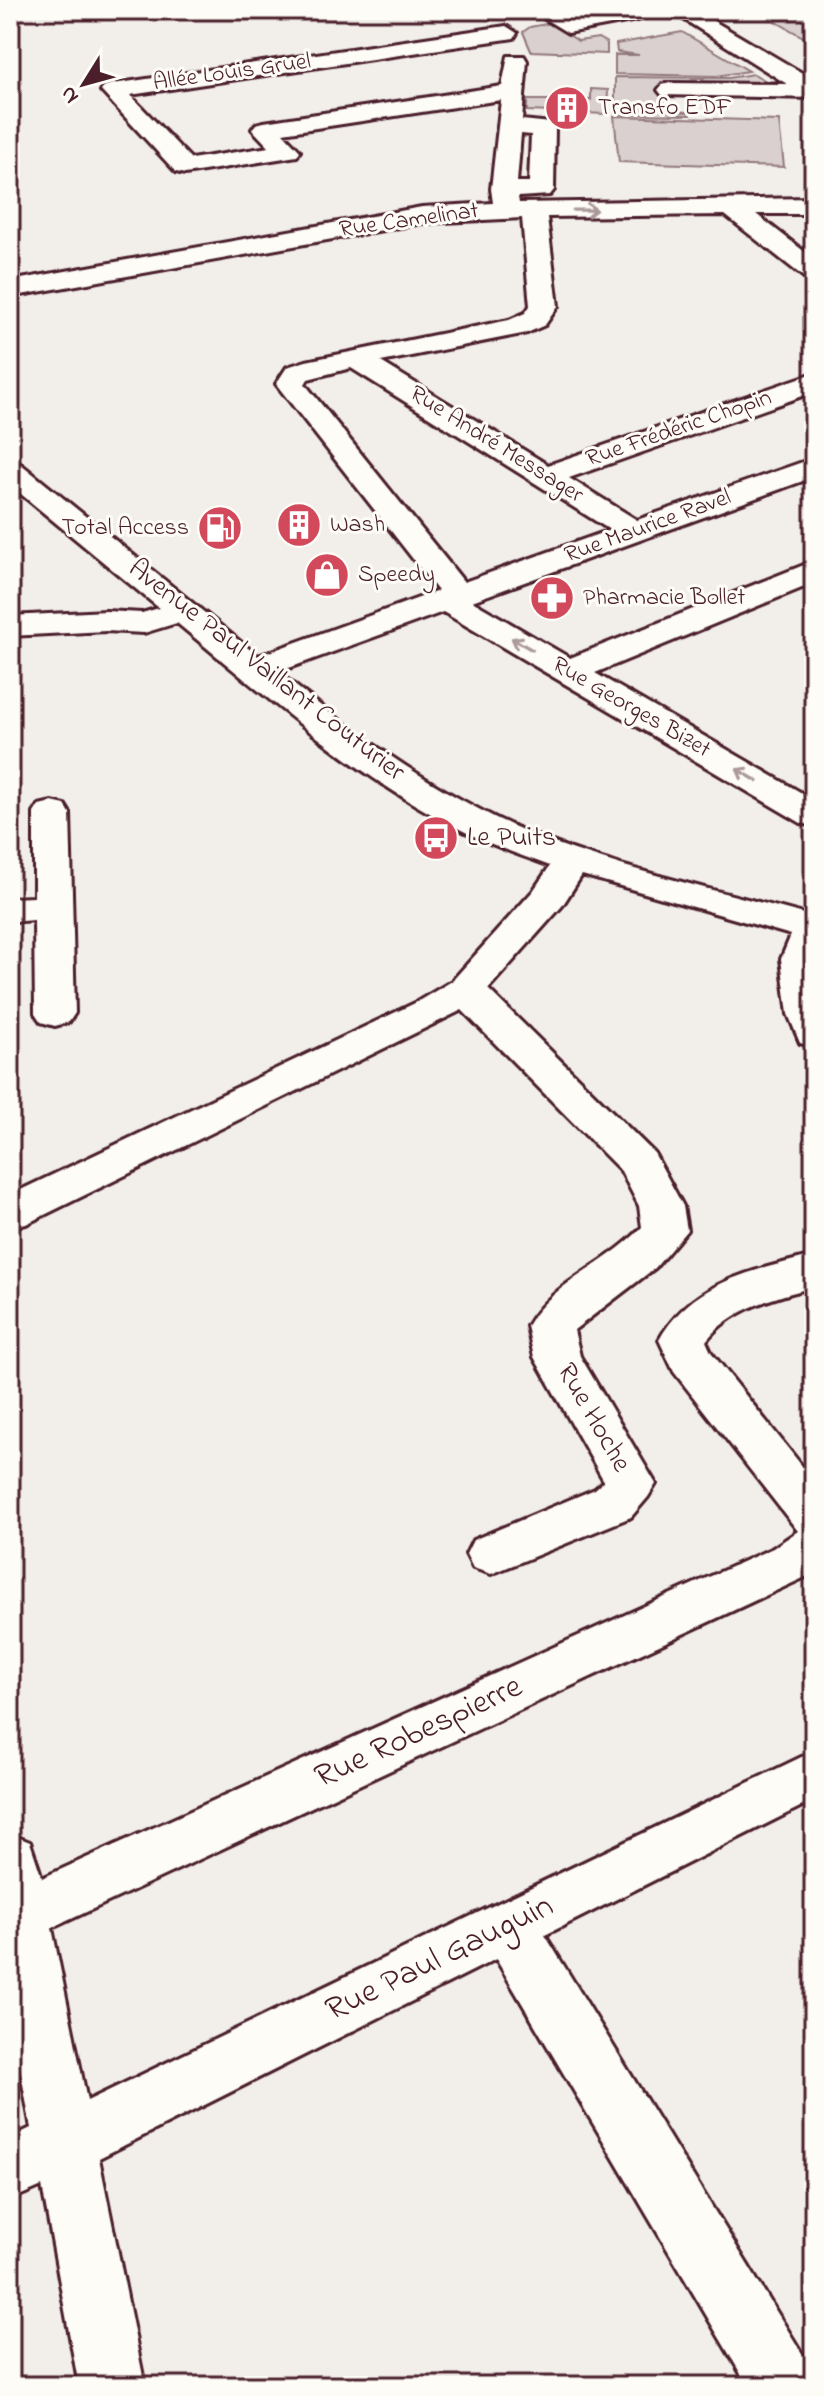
<svg xmlns="http://www.w3.org/2000/svg" width="824" height="2396" font-family="'Indie Flower',sans-serif">
  <style>
    .green { fill: #d9d0cf; stroke: #92787d; stroke-width: 2 }
    .lines { fill: none; stroke-linecap: round; stroke-linejoin: round }
    .minor-casing { stroke: #4a1f2b; stroke-width: 6 }
    .minor { fill: #fdfcf7; fill-rule: evenodd }
    .oneway { stroke: #ac999b }
    .labels { text-anchor: middle; dominant-baseline: central; stroke-width: 6; stroke-linejoin: round; paint-order: stroke }
    .far-street-label { font-size: 24px; fill: #4a1f2b; stroke: #fdfcf7 }
    .far-poi-label { font-size: 24px; fill: #4a1f2b; stroke: #fdfcf7; text-anchor: start }
    .street-label { font-size: 28px; fill: #4a1f2b; stroke: #fdfcf7 }
    .poi-label { font-size: 28px; fill: #4a1f2b; stroke: #fdfcf7; text-anchor: start }
    .near-street-label { font-size: 34px; fill: #4a1f2b; stroke: #fdfcf7 }
  </style>
  <rect width="100%" height="100%" fill="#f2efeb"/>
  <filter id="ink" filterUnits="userSpaceOnUse"><feTurbulence type="fractalNoise" baseFrequency=".0125" numOctaves="2"/><feDisplacementMap in="SourceGraphic" scale="16" xChannelSelector="R" yChannelSelector="G"/><feConvolveMatrix kernelMatrix="1 2 1 2 8 2 1 2 1" color-interpolation-filters="sRGB"/></filter>
  <g filter="url(#ink)">
    <g class="green">
      <path d="M 790,10 L 814,10 L 814,43 L 764,15 Z"/>
      <path d="M 551,23 L 578,41 L 598,38 L 607,43 L 607,54 L 531,51 L 523,32 L 530,27 Z"/>
      <path d="M 682,32 L 749,71 L 716,76 L 615,74 L 615,55 L 639,55 L 617,52 L 616,44 Z"/>
      <path d="M 754,74 L 768,82 L 780,80 L 786,84 L 666,82 L 663,111 L 689,112 L 690,115 L 615,114 L 615,77 L 728,78 Z"/>
      <path d="M 591,89 L 608,90 L 607,114 L 527,111 L 527,100 L 591,100 Z"/>
      <path d="M 614,116 L 779,121 L 784,167 L 619,162 Z"/>
    </g>
    <g class="lines">
      <g class="minor-casing">
        <g id="minor">
          <path d="M 553,10 L 571,19 L 618,10 L 653,12 L 642,19 L 568,33 L 540,16 L 543,11 Z"/>
          <path d="M 669,10 L 695,10 L 814,80 L 814,98 L 662,95 L 658,90 L 662,85 L 670,83 L 787,84 Z"/>
          <path d="M 506,26 L 517,33 L 514,38 L 130,95 L 191,159 L 269,147 L 252,129 L 256,124 L 264,122 L 502,86 L 508,56 L 524,56 L 527,61 L 522,120 L 551,123 L 555,128 L 554,190 L 550,195 L 518,197 L 519,203 L 814,198 L 814,214 L 756,214 L 814,259 L 814,280 L 805,278 L 725,215 L 547,217 L 558,306 L 545,325 L 527,333 L 381,362 L 548,465 L 814,373 L 814,392 L 569,478 L 637,520 L 814,458 L 814,477 L 472,601 L 570,658 L 814,561 L 814,583 L 595,673 L 814,800 L 814,826 L 801,823 L 443,612 L 278,672 C 349,729 428,787 511,825 C 604,867 716,889 814,917 L 814,1047 L 800,1043 L 788,1014 L 781,959 L 791,935 L 582,875 L 562,906 L 488,989 L 654,1153 L 683,1206 L 687,1230 L 655,1268 L 574,1330 L 580,1356 L 656,1484 L 648,1497 L 631,1517 L 491,1574 L 473,1568 L 466,1554 L 473,1540 L 595,1489 L 604,1481 L 534,1357 L 527,1326 C 553,1281 608,1265 642,1227 L 639,1206 L 621,1171 L 462,1010 L 26,1224 L 10,1228 L 10,1195 L 415,1003 L 452,981 L 533,891 L 550,866 C 529,858 508,851 487,842 C 376,794 270,700 177,623 L 144,633 L 106,631 L 10,636 L 10,616 L 106,611 L 142,613 L 159,608 L 10,485 L 10,461 L 21,464 L 258,656 L 438,591 L 276,384 L 287,367 L 306,361 L 509,320 L 525,313 L 530,306 L 522,218 L 422,223 L 10,297 L 10,281 L 422,207 L 493,203 L 491,189 L 501,100 L 283,133 L 300,151 L 297,156 L 185,174 L 176,172 L 101,91 L 105,86 L 113,84 ZM 521,134 L 531,135 L 529,182 L 517,182 ZM 351,368 L 610,530 L 464,582 L 305,384 L 308,379 Z"/>
          <path d="M 52,802 L 65,805 L 70,813 L 75,1013 L 69,1022 L 55,1026 L 41,1022 L 35,1013 L 34,920 L 10,922 L 10,898 L 34,897 L 34,813 L 39,805 Z"/>
          <path d="M 814,1255 L 814,1287 C 776,1297 731,1308 706,1341 L 711,1352 L 814,1481 L 814,1573 L 52,1928 L 87,2101 L 814,1751 L 814,1800 L 545,1935 L 808,2363 L 814,2386 L 748,2386 L 496,1959 L 99,2158 L 145,2386 L 79,2386 L 42,2186 L 10,2200 L 10,2138 L 31,2128 L 10,2012 L 10,1834 L 30,1842 L 42,1878 L 773,1548 L 798,1531 L 674,1372 L 659,1340 C 692,1281 753,1271 814,1255 Z"/>
        </g>
      </g>
      <use href="#minor" class="minor"/>
    </g>
    <defs><path id="oneway-shaft" d="M-6 0H5M1.5-3L5.5 0L1.5 3" fill="none" stroke-width="1.6" stroke-linecap="round" stroke-linejoin="round" transform="scale(2)"/></defs>
    <g class="oneway">
      <use href="#oneway-shaft" transform="translate(585 210) rotate(-1)"/>
      <use href="#oneway-shaft" transform="translate(522 644) rotate(-150)"/>
      <use href="#oneway-shaft" transform="translate(747 775) rotate(-150)"/>
    </g>
  </g>
  <defs>
    <g id="building-disc" transform="scale(2.3)"><circle r="9.5" fill="#d1495b" stroke="#fdfcf7"/><path d="M-4-6H4V6H1V3H-1V6H-4ZM-2.5-4.3h1.7v1.8h-1.7ZM.8-4.3h1.7v1.8H.8ZM-2.5-1h1.7V.8h-1.7ZM.8-1h1.7V.8H.8Z" fill="#fff"/></g>
    <g id="fuel-disc" transform="scale(2.3)"><circle r="9.5" fill="#d1495b" stroke="#fdfcf7"/><path d="M-5.5-6h7V0h2V4h1.3V-2.5L3-4.5l.8-.8L6-3V5H2.5V1h-1V6h-7ZM-4.2-4.7v3.2H.2V-4.7Z" fill="#fff"/></g>
    <g id="shop-disc" transform="scale(2.3)"><circle r="9.5" fill="#d1495b" stroke="#fdfcf7"/><path d="M-5-2.5h2.3a2.7 3.5 0 0 1 5.4 0H5L5.5 6h-11ZM-1.5-2.5h3a1.5 2.3 0 0 0-3 0Z" fill="#fff"/></g>
    <g id="pharmacy-disc" transform="scale(2.3)"><circle r="9.5" fill="#d1495b" stroke="#fdfcf7"/><path d="M-2-6h4v4h4v4h-4v4h-4v-4h-4v-4h4Z" fill="#fff"/></g>
    <g id="bus-disc" transform="scale(2.3)"><circle r="9.5" fill="#d1495b" stroke="#fdfcf7"/><path d="M-5-6H5V4H4V6H2V4H-2V6H-4V4H-5ZM-3.5-4V0h7V-4ZM-3.5 1.2v1.5H-2V1.2ZM2 1.2v1.5H3.5V1.2Z" fill="#fff"/></g>
  </defs>
  <g fill-rule="evenodd">
    <use href="#building-disc" x="567" y="108"/>
    <use href="#building-disc" x="299" y="525"/>
    <use href="#fuel-disc" x="220" y="528"/>
    <use href="#shop-disc" x="327" y="575"/>
    <use href="#pharmacy-disc" x="552" y="598"/>
    <use href="#bus-disc" x="436" y="838"/>
  </g>
  <g class="labels">
    <g class="far-street-label">
      <text transform="translate(232 73) rotate(-8)">Allée Louis Gruel</text>
      <text transform="translate(409 221) rotate(-8)">Rue Camelinat</text>
      <text transform="translate(679 429) rotate(-19)">Rue Frédéric Chopin</text>
      <text transform="translate(496 445) rotate(32)">Rue André Messager</text>
      <text transform="translate(648 527) rotate(-20)">Rue Maurice Ravel</text>
      <text transform="translate(631 708) rotate(30)">Rue Georges Bizet</text>
    </g>
    <g class="far-poi-label">
      <text x="598" y="108">Transfo EDF</text>
      <text x="330" y="525">Wash</text>
      <text x="189" y="528" text-anchor="end">Total Access</text>
      <text x="358" y="575">Speedy</text>
      <text x="583" y="598">Pharmacie Bollet</text>
    </g>
    <g class="street-label">
      <text transform="translate(266 671) rotate(38)">Avenue Paul Vaillant Couturier</text>
      <text transform="translate(593 1418) rotate(60)">Rue Hoche</text>
    </g>
    <g class="poi-label">
      <text x="467" y="838">Le Puits</text>
    </g>
    <g class="near-street-label">
      <text transform="translate(419 1733) rotate(-25)">Rue Robespierre</text>
      <text transform="translate(440 1959) rotate(-26)">Rue Paul Gauguin</text>
    </g>
  </g>
  <rect width="824" height="2396" fill="none" stroke="#fdfcf7" stroke-width="40"/>
  <rect x="20" y="20" width="784" height="2356" fill="none" stroke="#4a1f2b" stroke-width="3" filter="url(#ink)"/>
  <g transform="translate(84 84) rotate(233)" stroke="#fdfcf7" stroke-width="6" paint-order="stroke">
  <path d="M0-6L14 30L0 20L-14 30Z" fill="#4a1f2b"/>
  <text y="-12" font-size="22" font-weight="bold" text-anchor="middle" fill="#4a1f2b">N</text>
  </g>
</svg>
